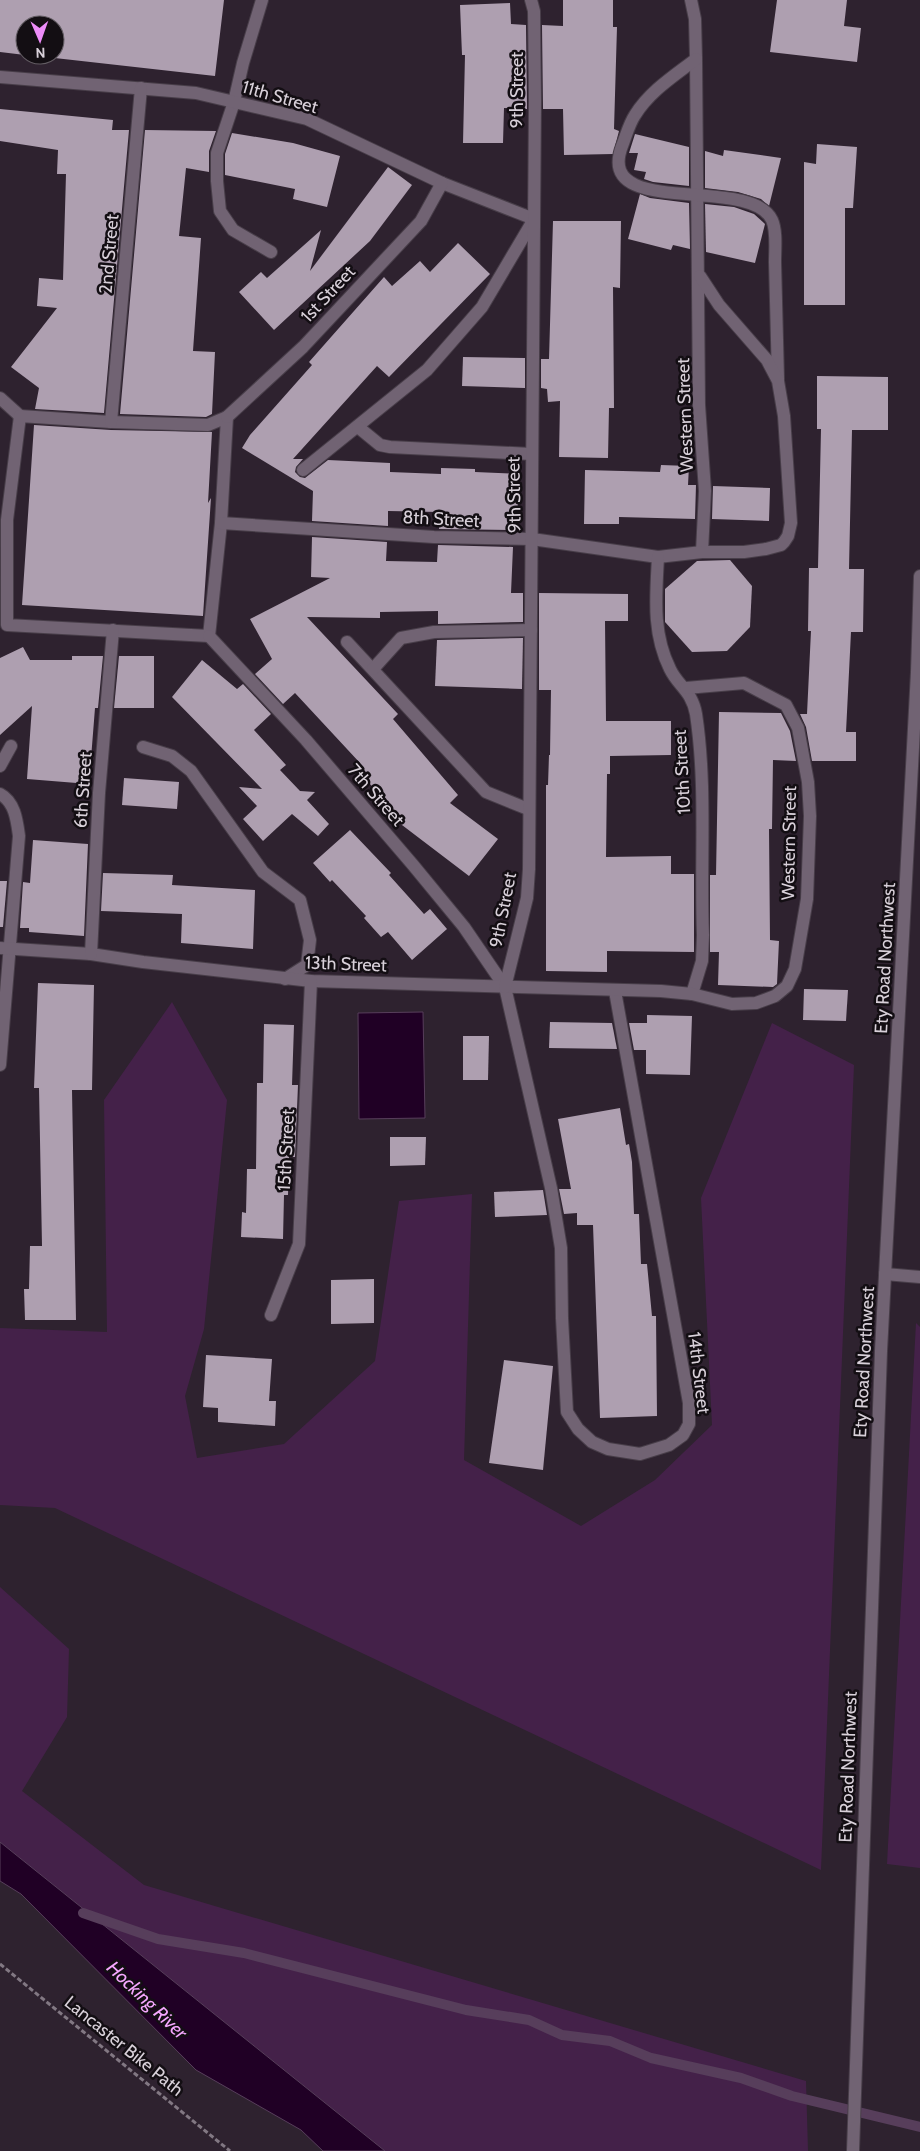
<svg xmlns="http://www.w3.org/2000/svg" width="920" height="2151" font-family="Cabin,sans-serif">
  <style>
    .green { fill: #442149 }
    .water { fill: #200025; stroke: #573e5b }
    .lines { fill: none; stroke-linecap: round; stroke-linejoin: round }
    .stream { stroke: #573e5b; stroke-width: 10 }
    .building { fill: #ae9fb0 }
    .minor-casing { stroke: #483e49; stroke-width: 14 }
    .path { stroke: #827883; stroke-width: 3; stroke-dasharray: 5 2.5; stroke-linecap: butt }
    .minor { stroke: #716373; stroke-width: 12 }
    .labels { text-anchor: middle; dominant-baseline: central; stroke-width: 5; stroke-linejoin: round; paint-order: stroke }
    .street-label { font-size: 18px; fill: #d8d0d9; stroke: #130e13 }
    .water-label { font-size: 19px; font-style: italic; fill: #f5a7fe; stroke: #130e13 }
  </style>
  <rect width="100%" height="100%" fill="#2e222f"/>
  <g class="green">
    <path d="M 172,1002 L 227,1100 L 204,1329 L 185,1396 L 197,1458 L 284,1444 L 375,1361 L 399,1201 L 472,1194 L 464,1460 L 581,1526 L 655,1480 L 712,1425 L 701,1198 L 772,1023 L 854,1065 L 821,1870 L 55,1508 L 0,1505 L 0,1328 L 107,1332 L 104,1100 Z"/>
    <path d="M 916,1323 L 920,1327 L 920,1868 L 887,1864 Z"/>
    <path d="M 0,1587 L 69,1649 L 67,1717 L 22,1791 L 144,1885 L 806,2081 L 808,2151 L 385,2151 L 0,1842 Z"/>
  </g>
  <g class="water">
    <path d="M 423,1012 L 425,1118 L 359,1119 L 358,1013 Z"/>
    <path d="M 0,1842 L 385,2151 L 323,2151 L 301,2130 L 196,2070 L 21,1894 L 0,1881 Z"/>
  </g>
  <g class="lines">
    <path class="stream" d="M 83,1913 L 158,1939 L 244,1953 L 466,2010 L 529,2020 L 562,2035 L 610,2041 L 651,2058 L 741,2078 L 792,2096 L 920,2127"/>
  </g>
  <g class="building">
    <path d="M 0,0 L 224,0 L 215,76 L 28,55 L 55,55 L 55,25 L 25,25 L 25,55 L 0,52 Z"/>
    <path d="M 563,0 L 613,0 L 613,27 L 617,27 L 614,129 L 619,131 L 613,154 L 564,155 L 563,109 L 543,109 L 542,25 L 563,26 Z"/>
    <path d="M 777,0 L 847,0 L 844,26 L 861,28 L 857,62 L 770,52 Z"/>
    <path d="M 510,3 L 511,24 L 526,25 L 527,109 L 504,108 L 503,143 L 463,143 L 465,55 L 462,55 L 460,5 Z"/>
    <path d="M 0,109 L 113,120 L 112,130 L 129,130 L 104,413 L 35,409 L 39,388 L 11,367 L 57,308 L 37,306 L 39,278 L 63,280 L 66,174 L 57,174 L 58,150 L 0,141 Z"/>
    <path d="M 145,130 L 216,131 L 209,151 L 209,172 L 186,168 L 179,236 L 201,238 L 193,351 L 215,352 L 212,414 L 206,417 L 120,414 Z"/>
    <path d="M 232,133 L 293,143 L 340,156 L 327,207 L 293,199 L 295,189 L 225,175 L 225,154 Z"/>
    <path d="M 635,134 L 689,147 L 689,186 L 653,182 L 644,179 L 646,172 L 634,170 L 638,153 L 629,153 Z"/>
    <path d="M 817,144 L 857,147 L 853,208 L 845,208 L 845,305 L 804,305 L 804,162 L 816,164 Z"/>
    <path d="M 724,150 L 781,158 L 769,206 L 761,199 L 738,192 L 705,188 L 705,151 L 723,156 Z"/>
    <path d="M 388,167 L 412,185 L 370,241 L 274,330 L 239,292 L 261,272 L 267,278 L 321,230 L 310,271 Z"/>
    <path d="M 640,194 L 650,198 L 689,203 L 690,249 L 673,245 L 671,250 L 628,239 Z"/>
    <path d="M 705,204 L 734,207 L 754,214 L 765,224 L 755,263 L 706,252 Z"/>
    <path d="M 553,221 L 621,221 L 620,288 L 613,287 L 614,408 L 609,408 L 608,458 L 559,457 L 560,401 L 548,402 L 547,389 L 541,388 L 541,359 L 549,359 Z"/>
    <path d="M 458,243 L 490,274 L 389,377 L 377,366 L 293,459 L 303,459 L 296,467 L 295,472 L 300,477 L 305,478 L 328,460 L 390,463 L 390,472 L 441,474 L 441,468 L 475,469 L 475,472 L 519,474 L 517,523 L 513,522 L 513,530 L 439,529 L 439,512 L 388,511 L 388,526 L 312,521 L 313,491 L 242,448 L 250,435 L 312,365 L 309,362 L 384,277 L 392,286 L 420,261 L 430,272 Z"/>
    <path d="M 463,357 L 525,358 L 525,388 L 462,386 Z"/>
    <path d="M 817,376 L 888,377 L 888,430 L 852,430 L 849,569 L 864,569 L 863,632 L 851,632 L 846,732 L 856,732 L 856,761 L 812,761 L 806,727 L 800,714 L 807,714 L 811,631 L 808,631 L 809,568 L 818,568 L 821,429 L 817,429 Z"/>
    <path d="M 34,425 L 111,430 L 212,432 L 208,503 L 211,498 L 203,616 L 22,605 Z"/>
    <path d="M 661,465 L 689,466 L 688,485 L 696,485 L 695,519 L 619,517 L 619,524 L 584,524 L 585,470 L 660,472 Z"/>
    <path d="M 713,486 L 770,488 L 769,521 L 712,519 Z"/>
    <path d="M 312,537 L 387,542 L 386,561 L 437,562 L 438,545 L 513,547 L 511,593 L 523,593 L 523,622 L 438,624 L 438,611 L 380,612 L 380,618 L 307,617 L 398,714 L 393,719 L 458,795 L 450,803 L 498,839 L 469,876 L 377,806 L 384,799 L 355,768 L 360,763 L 295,693 L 283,704 L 255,674 L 272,659 L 250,619 L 330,578 L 311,577 Z"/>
    <path d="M 730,560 L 752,586 L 750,627 L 727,651 L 692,652 L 665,622 L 665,589 L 697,561 Z"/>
    <path d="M 539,593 L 628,594 L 628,621 L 605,621 L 606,721 L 671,721 L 671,755 L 610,756 L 610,774 L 607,774 L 606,857 L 671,856 L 671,874 L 694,874 L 694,952 L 607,951 L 607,972 L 546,971 L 546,785 L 548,785 L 549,755 L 550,755 L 551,690 L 539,690 Z"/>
    <path d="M 523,638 L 522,689 L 435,686 L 437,640 Z"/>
    <path d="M 23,647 L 30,660 L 72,660 L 72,656 L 103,656 L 98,708 L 95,708 L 89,784 L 27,779 L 32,706 L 0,735 L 0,658 Z"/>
    <path d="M 119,656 L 154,656 L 154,708 L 114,708 Z"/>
    <path d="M 202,660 L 237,689 L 243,684 L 271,714 L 254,730 L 286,765 L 280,770 L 300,791 L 315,792 L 307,800 L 329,824 L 318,836 L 292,814 L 263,841 L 243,819 L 257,806 L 239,787 L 262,789 L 172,697 Z"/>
    <path d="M 719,712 L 781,713 L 790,731 L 796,761 L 773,760 L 772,829 L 769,829 L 770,940 L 779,941 L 777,984 L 773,987 L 718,985 L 719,952 L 710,952 L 710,875 L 716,875 Z"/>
    <path d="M 124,778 L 179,782 L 177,809 L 122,805 Z"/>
    <path d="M 350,830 L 391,873 L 389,875 L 424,914 L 430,909 L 447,929 L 412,960 L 388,932 L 381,937 L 364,918 L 366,916 L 332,880 L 330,882 L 313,863 Z"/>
    <path d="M 33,840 L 88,844 L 84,936 L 29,932 L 29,928 L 20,928 L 23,882 L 30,883 Z"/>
    <path d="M 103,873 L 173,875 L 172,885 L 255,890 L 253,949 L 181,943 L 182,914 L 101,911 Z"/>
    <path d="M 0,881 L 7,881 L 3,927 L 0,927 Z"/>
    <path d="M 38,983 L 94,985 L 92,1090 L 72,1090 L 76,1320 L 25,1320 L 24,1289 L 29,1289 L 30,1246 L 42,1246 L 39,1088 L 34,1088 Z"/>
    <path d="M 804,989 L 848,990 L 846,1021 L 803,1020 Z"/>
    <path d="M 647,1015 L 692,1016 L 690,1075 L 646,1074 L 646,1050 L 634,1050 L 629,1023 L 647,1023 Z"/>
    <path d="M 550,1022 L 612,1023 L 617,1049 L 549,1048 Z"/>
    <path d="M 264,1024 L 294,1025 L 292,1085 L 298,1085 L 295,1157 L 289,1157 L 288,1195 L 284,1195 L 283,1239 L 241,1237 L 242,1212 L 246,1213 L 247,1169 L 256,1169 L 257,1083 L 263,1083 Z"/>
    <path d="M 463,1036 L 489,1036 L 488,1080 L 463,1080 Z"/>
    <path d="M 620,1108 L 626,1145 L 629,1144 L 632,1162 L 634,1214 L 639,1214 L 641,1264 L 647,1264 L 652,1316 L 656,1316 L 657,1416 L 600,1418 L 593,1225 L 577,1225 L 577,1213 L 564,1214 L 559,1189 L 571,1189 L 558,1119 Z"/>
    <path d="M 390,1137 L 426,1137 L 425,1165 L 390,1166 Z"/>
    <path d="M 543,1190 L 547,1215 L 495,1217 L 494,1192 Z"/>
    <path d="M 374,1279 L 374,1323 L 331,1324 L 331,1280 Z"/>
    <path d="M 206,1355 L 272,1359 L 269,1401 L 276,1401 L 275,1426 L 218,1422 L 218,1408 L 203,1407 Z"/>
    <path d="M 504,1360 L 553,1366 L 543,1470 L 489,1463 Z"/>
  </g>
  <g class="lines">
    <g class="minor-casing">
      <g id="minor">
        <path d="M 262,0 L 243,63 L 234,102 L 217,153 L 217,181 L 220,211 L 233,230 L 271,252"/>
        <path d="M 691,0 L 695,19 L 696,59 L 699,405 L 705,491 L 702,552"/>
        <path d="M 696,59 C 674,76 650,91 635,115 C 629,124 626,136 622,146 C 594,220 750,174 772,220 C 777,231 775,250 775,262 C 776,301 777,340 778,379"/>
        <path d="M 0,77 L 196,93 L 307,119 L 442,183 L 534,219 L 482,307 L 427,370 L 303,470"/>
        <path d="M 0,398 L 20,416"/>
        <path d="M 20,416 L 111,422 L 208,425 L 227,417 L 221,523 L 209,636 L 7,625 L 7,520 Z"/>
        <path d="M 227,417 L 303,347 L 421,221 L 442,183"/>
        <path d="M 111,422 L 141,88"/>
        <path d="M 358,427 L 380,445 L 390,447 L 531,454"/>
        <path d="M 221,523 L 434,537 L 532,539 L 658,557 L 702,552 L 744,552 L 766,549 L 781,545 L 784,542 L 788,536 L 791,523 L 784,416 L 778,381 L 767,360 L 719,305 L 700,276"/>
        <path d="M 658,557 C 656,596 652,633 670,669 C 678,686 692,691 696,714 C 707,787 700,862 703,935 L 702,961 L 692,994"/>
        <path d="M 209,636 L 306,740 L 413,865 L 464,927 L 505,987 L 551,1188 L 561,1248 L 562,1318 L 567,1412 L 578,1429 L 592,1442 L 608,1449 L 640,1454 L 669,1445 L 683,1435 L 689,1424 L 689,1403 L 615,991"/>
        <path d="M 347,642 L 486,792 L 528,809"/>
        <path d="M 373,669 L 401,638 L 434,632 L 531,630"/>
        <path d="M 143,747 L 172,756 L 191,771 L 263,872 L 300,900 L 310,940 L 307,965 L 285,979"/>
        <path d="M 0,766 L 11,746"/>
        <path d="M 0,794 C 15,802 17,821 19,836 L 0,1065"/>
        <path d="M 0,948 L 91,954 L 143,962 L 311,981 L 661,991 L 692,994 L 732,1004 L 756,1003 L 775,996 L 787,986 L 795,969 L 807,899 L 810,816 L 808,782 L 798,728 L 786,705 L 744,683 L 686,688"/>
        <path d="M 91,954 L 99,793 L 113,630"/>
        <path d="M 505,987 L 527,898 L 529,869 L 535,101 L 534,11 L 531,0"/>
        <path d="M 885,1274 L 920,1277"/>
        <path d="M 271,1315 L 299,1244 L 311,981"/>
        <path d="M 853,2151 L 881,1351 L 917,672 L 920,576"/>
      </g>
    </g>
    <path class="path" d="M 0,1964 L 230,2151"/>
    <use href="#minor" class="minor"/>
  </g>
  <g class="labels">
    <g class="street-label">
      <text transform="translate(517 90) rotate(-90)">9th Street</text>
      <text transform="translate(280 97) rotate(16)">11th Street</text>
      <text transform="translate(109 254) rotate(-85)">2nd Street</text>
      <text transform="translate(328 294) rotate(-47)">1st Street</text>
      <text transform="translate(685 415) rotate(-92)">Western Street</text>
      <text transform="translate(514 495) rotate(-91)">9th Street</text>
      <text transform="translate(441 519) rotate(3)">8th Street</text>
      <text transform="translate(682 772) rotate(-93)">10th Street</text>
      <text transform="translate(83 790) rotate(-86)">6th Street</text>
      <text transform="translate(376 795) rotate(49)">7th Street</text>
      <text transform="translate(789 843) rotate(-89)">Western Street</text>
      <text transform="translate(503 910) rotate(-79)">9th Street</text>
      <text transform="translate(885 958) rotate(-87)">Ety Road Northwest</text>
      <text transform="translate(346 964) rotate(2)">13th Street</text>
      <text transform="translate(286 1150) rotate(-87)">15th Street</text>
      <text transform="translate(864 1362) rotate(-87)">Ety Road Northwest</text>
      <text transform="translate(699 1373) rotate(83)">14th Street</text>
      <text transform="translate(848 1767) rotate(-88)">Ety Road Northwest</text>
      <text transform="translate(124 2046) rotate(39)">Lancaster Bike Path</text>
    </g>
    <g class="water-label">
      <text transform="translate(147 2000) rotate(44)">Hocking River</text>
    </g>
  </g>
  <g transform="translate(40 40) rotate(178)"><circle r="24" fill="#130e13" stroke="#625c62"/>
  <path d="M0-4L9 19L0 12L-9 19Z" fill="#ed8cf9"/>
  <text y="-8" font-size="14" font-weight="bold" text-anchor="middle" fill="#d8d0d9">N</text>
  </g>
</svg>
